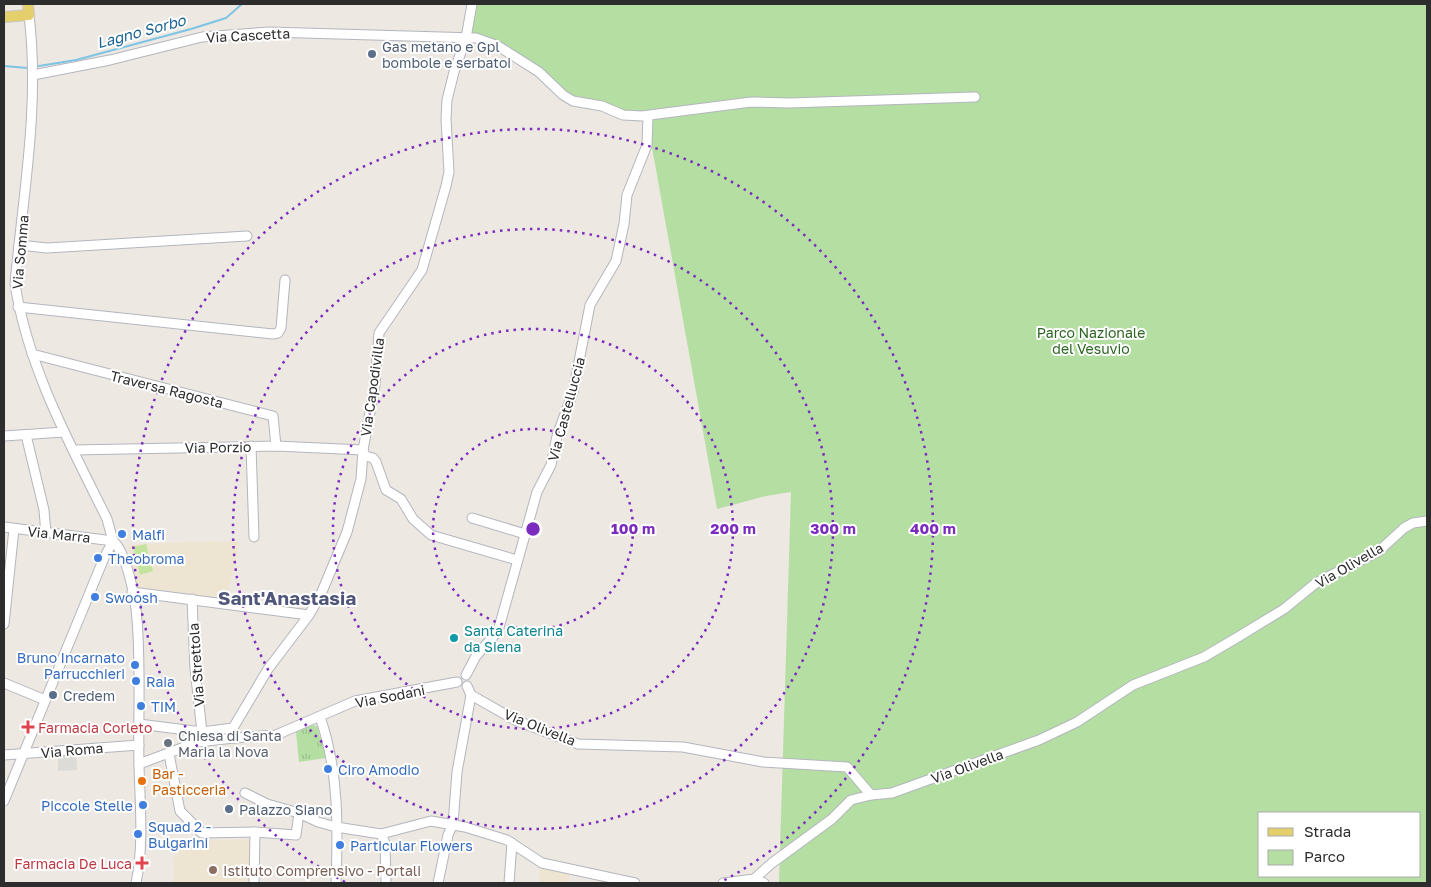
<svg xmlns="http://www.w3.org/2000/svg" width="1431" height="887" font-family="'Golos Text',sans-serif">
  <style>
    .education { fill: #ede5d2 }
    .grass { fill: url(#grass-tufts) }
    .park { fill: #b4dea2; fill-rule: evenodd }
    .pitch { fill: #c3e49f }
    .plaza { fill: #dddbd7 }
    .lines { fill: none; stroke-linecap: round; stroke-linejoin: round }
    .stream { stroke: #7ec4e5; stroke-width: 2 }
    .minor-casing { stroke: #b4b6bf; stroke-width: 11 }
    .major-casing { stroke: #c8c8c8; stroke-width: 12 }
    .minor { stroke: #fff; stroke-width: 9 }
    .major { stroke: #e5cf6d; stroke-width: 10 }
    .ring { fill: none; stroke: #7b2cbf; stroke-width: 2.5; stroke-dasharray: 2.5 5 }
    .service-dot { fill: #5c6f8a; stroke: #fff; stroke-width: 2 }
    .shop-dot { fill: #3f7fe0; stroke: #fff; stroke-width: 2 }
    .culture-dot { fill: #0f9aa8; stroke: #fff; stroke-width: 2 }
    .health-dot { fill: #e0444e; stroke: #fff; stroke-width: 2 }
    .worship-dot { fill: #6b7280; stroke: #fff; stroke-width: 2 }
    .food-dot { fill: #e8710a; stroke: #fff; stroke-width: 2 }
    .education-dot { fill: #8d6e63; stroke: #fff; stroke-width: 2 }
    .labels { text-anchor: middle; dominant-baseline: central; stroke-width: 4; stroke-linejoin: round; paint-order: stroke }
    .street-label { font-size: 14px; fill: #2d2d2d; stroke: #fff }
    .service-label { font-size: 14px; fill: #4e5e75; stroke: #fff; text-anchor: start }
    .park-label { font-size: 14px; fill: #2c6522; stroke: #fff }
    .shop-label { font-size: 14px; fill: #366cbe; stroke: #fff; text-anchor: start }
    .culture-label { font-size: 14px; fill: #0d838f; stroke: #fff; text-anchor: start }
    .health-label { font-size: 14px; fill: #be3a42; stroke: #fff; text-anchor: start }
    .worship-label { font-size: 14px; fill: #5b616d; stroke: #fff; text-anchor: start }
    .food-label { font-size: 14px; fill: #c56008; stroke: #fff; text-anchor: start }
    .education-label { font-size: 14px; fill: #785e54; stroke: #fff; text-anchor: start }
    .water-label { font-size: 15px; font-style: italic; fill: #1a6494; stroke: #fff }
    .district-label { font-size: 19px; font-weight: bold; fill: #50567a; stroke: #fff }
    .centre { fill: #7b2cbf; stroke: #fff; stroke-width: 2.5 }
    .ring-label { font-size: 15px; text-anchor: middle; font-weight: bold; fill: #7b2cbf; stroke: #fff; stroke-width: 4; stroke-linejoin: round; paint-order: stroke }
  </style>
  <defs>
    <pattern id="grass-tufts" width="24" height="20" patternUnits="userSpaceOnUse" patternTransform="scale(1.25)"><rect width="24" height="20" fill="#b4dea2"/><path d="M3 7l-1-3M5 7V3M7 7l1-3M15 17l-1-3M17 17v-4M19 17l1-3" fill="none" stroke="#9bbf8c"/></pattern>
  </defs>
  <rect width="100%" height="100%" fill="#ede8e1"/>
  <g class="education">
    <path d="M 209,541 L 240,542 L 226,599 L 138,587 L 128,545 Z"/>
    <path d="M 253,839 L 253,883 L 174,883 L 174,857 L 177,856 L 177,845 L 195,846 L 196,841 Z"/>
    <path d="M 539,868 L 570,874 L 569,883 L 540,883 Z"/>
  </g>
  <path class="grass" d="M 312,725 L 317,726 L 326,758 L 299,762 L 296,732 Z"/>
  <path class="park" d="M 469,4 L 1427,4 L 1427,883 L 779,883 L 791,492 L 766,496 L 717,509 L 648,125 L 644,120 L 575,98 L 547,84 L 498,50 L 463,34 ZM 1260,813 L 1420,813 L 1420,876 L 1260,876 Z"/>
  <path class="pitch" d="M 146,544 L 153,571 L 140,575 L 133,547 Z"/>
  <path class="plaza" d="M 76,755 L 77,770 L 58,771 L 58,756 Z"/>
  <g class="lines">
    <g class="stream">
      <path d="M 4,66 L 28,68"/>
      <path d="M 39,66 L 76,60 L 191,29 L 226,18 L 242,4"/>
    </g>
    <g class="minor-casing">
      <g id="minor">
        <path d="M 29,15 C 40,106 23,194 15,284 C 28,368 70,444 107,519 L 113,541"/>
        <path d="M 33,75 L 110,60 L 202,37 L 269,32 L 476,38 L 498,46 L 539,72 L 563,95 L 573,101 L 602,106 L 623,115 L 642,116 L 751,102 L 789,103 L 975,97"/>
        <path d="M 19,245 L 47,248 L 247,236"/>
        <path d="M 18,307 L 273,334 L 278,333 L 281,328 L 285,280"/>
        <path d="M 32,354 L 273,416 L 276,446"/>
        <path d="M 26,435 L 44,510 L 46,534"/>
        <path d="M 4,436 L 64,432"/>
        <path d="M 251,446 L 254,537"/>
        <path d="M 73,450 L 276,446 L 363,450 L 365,456 L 373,458 L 376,462 L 386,490 L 401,499 L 413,519 L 431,535 L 517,560"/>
        <path d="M 472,518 L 525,534"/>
        <path d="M 4,527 L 113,541"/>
        <path d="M 113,541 C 127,553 136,601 137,620 C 141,668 138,717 139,765 C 140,805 144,844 136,883"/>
        <path d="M 132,592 L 309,615"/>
        <path d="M 192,599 L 195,669 L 202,732"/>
        <path d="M 4,624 L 14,529"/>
        <path d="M 466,675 L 476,656 L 498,631 L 537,492 L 551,465 L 557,436 L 573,392 L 590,305 L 616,261 L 624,224 L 627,195 L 647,145 L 648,116"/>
        <path d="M 4,683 L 45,700"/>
        <path d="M 471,695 L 515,720 L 578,744 L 683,747 L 763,762 L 847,767 L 871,795 L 892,793 L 1039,740 L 1077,722 L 1133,685 L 1204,657 L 1238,637 L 1284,609 L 1316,583 L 1379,551 L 1404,528 L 1413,523 L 1427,521"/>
        <path d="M 320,717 C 339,771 338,827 336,883"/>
        <path d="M 139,724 L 202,732 L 233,728 L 234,738 L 198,742 L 139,764"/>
        <path d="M 233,728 L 268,669 L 309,615 L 321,594 L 347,532 L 361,479 L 363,450 L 375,385 L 379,333 L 422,270 L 446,186 L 449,172 L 446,119 L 447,100 L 454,72 L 466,38 L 472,4"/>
        <path d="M 234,738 L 276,735 L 355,701 L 457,682"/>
        <path d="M 169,754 L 180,811 L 202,833 L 255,832 L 296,835 L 299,813"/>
        <path d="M 4,755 L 139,745"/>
        <path d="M 245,793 L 267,804 L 299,813 L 318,822 L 336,827 L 381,834 L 431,821 L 465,827 L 507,840 L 542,863 L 635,883"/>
        <path d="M 4,801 L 104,558 L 113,541"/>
        <path d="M 381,834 L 385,843 L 386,883"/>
        <path d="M 754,879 L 772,863 L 832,819 L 851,800 L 871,795"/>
        <path d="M 754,879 L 764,883"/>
        <path d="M 254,883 L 255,832"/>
        <path d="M 438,883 L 448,835 L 453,824 L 457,772 L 471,695 L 467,686"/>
        <path d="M 509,883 L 512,843"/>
        <path d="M 723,883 L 754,879"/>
      </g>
    </g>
    <g class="major-casing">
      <path id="major" d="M 4,17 L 29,15 L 28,4"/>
    </g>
    <use href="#minor" class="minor"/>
    <use href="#major" class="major"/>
  </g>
  <g class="ring">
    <circle cx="533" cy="529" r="100"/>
    <circle cx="533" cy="529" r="200"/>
    <circle cx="533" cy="529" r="300"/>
    <path d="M345 882A400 400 0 1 1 721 882"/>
  </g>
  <g class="service-dot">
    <circle cx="372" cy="54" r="5"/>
    <circle cx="53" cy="695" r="5"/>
    <circle cx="229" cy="809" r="5"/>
  </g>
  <g class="shop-dot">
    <circle cx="122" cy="534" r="5"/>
    <circle cx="98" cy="558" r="5"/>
    <circle cx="95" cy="597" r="5"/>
    <circle cx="135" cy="665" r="5"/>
    <circle cx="136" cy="681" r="5"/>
    <circle cx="141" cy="706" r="5"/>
    <circle cx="328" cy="769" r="5"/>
    <circle cx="143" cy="805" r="5"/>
    <circle cx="138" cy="834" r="5"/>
    <circle cx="340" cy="845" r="5"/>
  </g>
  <circle class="culture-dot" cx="454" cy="638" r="5"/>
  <g class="health-dot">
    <path d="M25.5 719.5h5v5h5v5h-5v5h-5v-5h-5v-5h5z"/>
    <path d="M139.5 855.5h5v5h5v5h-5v5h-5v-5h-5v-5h5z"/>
  </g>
  <circle class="worship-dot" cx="168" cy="743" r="5"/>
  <circle class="food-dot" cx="142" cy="781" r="5"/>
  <circle class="education-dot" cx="213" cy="870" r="5"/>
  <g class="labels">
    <g class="street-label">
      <text transform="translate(248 35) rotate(-3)">Via Cascetta</text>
      <text transform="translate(20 252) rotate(-85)">Via Somma</text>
      <text transform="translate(372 387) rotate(-82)">Via Capodivilla</text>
      <text transform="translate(167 389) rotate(14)">Traversa Ragosta</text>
      <text transform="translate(566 409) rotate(-75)">Via Castelluccia</text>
      <text transform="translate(218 447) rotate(-1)">Via Porzio</text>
      <text transform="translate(59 534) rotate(6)">Via Marra</text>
      <text transform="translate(1349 565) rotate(-30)">Via Olivella</text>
      <text transform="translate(196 665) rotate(-94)">Via Strettola</text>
      <text transform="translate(390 696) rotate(-11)">Via Sodani</text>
      <text transform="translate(540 727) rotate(22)">Via Olivella</text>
      <text transform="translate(72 750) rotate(-5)">Via Roma</text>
      <text transform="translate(967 766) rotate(-20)">Via Olivella</text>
    </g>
    <g class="service-label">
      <text x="382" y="46">Gas metano e Gpl<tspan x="382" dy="16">bombole e serbatoi</tspan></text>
      <text x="63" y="695">Credem</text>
      <text x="239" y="809">Palazzo Siano</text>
    </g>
    <g class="park-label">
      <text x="1091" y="332">Parco Nazionale<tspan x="1091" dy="16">del Vesuvio</tspan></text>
    </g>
    <g class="shop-label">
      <text x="132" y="534">Malfi</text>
      <text x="108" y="558">Theobroma</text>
      <text x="105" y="597">Swoosh</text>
      <text x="125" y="657" text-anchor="end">Bruno Incarnato<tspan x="125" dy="16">Parrucchieri</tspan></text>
      <text x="146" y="681">Raia</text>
      <text x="151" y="706">TIM</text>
      <text x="338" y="769">Ciro Amodio</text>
      <text x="133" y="805" text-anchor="end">Piccole Stelle</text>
      <text x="148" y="826">Squad 2 -<tspan x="148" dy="16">Bulgarini</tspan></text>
      <text x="350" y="845">Particular Flowers</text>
    </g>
    <g class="culture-label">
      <text x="464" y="630">Santa Caterina<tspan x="464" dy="16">da Siena</tspan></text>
    </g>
    <g class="health-label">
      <text x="38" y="727">Farmacia Corleto</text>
      <text x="132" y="863" text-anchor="end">Farmacia De Luca</text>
    </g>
    <g class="worship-label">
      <text x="178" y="735">Chiesa di Santa<tspan x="178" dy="16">Maria la Nova</tspan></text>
    </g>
    <g class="food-label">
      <text x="152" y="773">Bar -<tspan x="152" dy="16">Pasticceria</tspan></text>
    </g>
    <g class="education-label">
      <text x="223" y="870">Istituto Comprensivo - Portali</text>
    </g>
    <g class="water-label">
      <text transform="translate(141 31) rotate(-15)">Lagno Sorbo</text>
    </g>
    <g class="district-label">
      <text x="287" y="597">Sant'Anastasia</text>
    </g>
  </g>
  <circle cx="533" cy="529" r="8" class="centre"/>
  <g class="ring-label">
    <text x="633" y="534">100 m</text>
    <text x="733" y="534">200 m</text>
    <text x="833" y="534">300 m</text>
    <text x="933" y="534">400 m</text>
  </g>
  <rect width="1431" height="887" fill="none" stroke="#2d2d2d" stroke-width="10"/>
  <rect x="1258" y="812" width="162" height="65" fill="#ffffff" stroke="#ababab"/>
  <rect x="1268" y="828" width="25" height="8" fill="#e5cf6d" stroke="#ababab"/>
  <text x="1304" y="837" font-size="15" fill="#2d2d2d">Strada</text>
  <rect x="1268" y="850" width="25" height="15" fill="#b4dea2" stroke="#ababab"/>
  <text x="1304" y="862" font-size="15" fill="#2d2d2d">Parco</text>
</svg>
